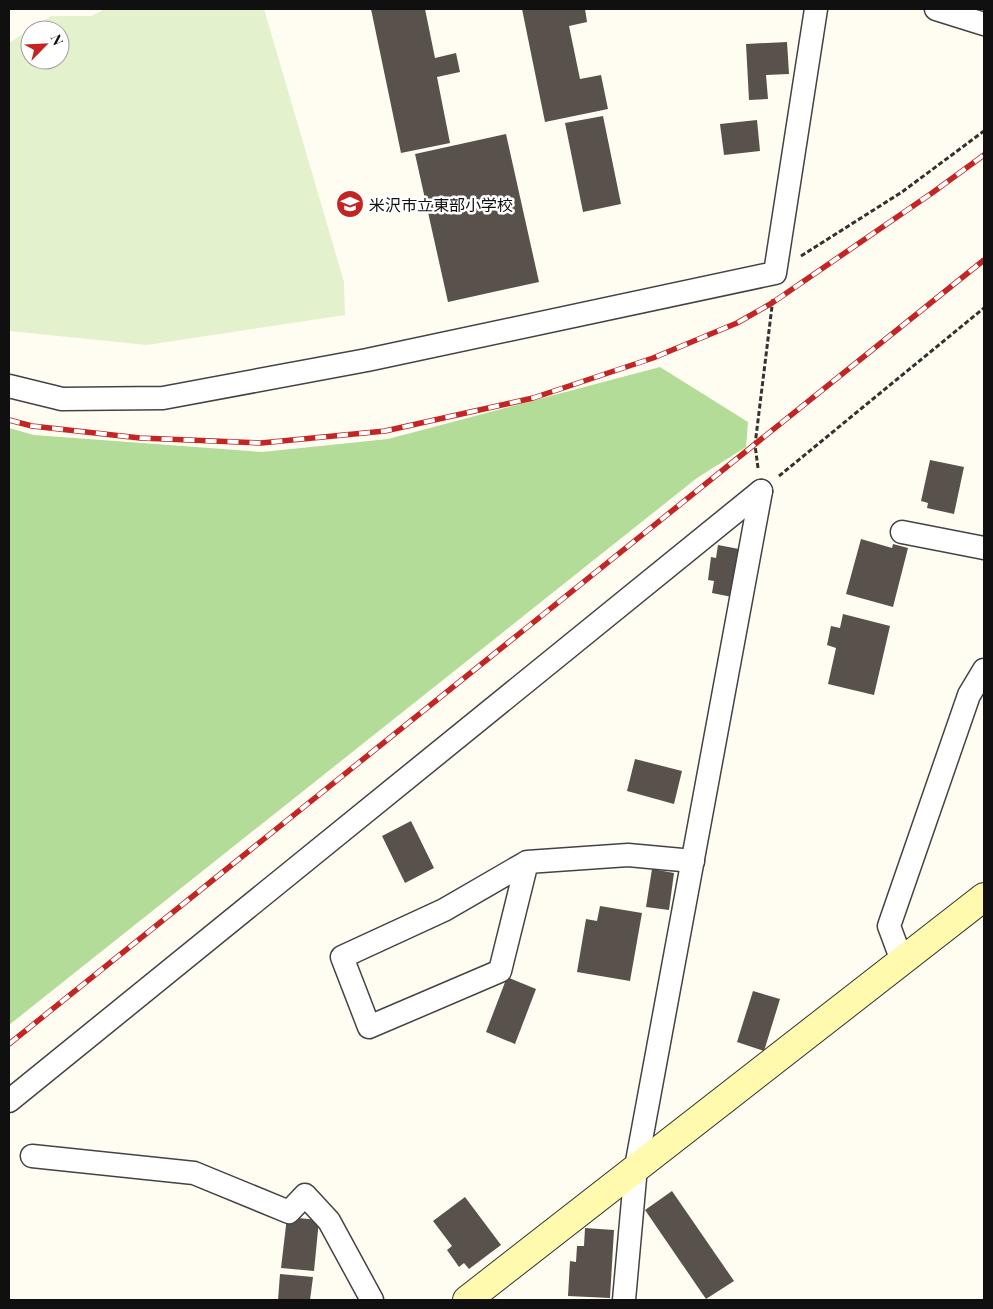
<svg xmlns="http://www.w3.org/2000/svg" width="993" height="1309" font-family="'Playfair Display','Noto Sans JP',serif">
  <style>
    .forest { fill: #b4dc99 }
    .pitch { fill: #e3f2cc; fill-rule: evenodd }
    .building { fill: #59514c }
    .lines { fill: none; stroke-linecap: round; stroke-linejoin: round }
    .street-casing { stroke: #434343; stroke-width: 25 }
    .secondary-casing { stroke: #323232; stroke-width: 30 }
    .path { stroke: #323232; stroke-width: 3; stroke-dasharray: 5 2.5; stroke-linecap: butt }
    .street { stroke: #fff; stroke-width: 22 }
    .secondary { stroke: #fffaad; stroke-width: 28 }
    .rail-casing { stroke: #c32424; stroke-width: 5.5 }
    .rail { stroke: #fff; stroke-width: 4; stroke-dasharray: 11; stroke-linecap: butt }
    .labels { text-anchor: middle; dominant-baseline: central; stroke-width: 5; stroke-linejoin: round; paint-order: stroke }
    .poi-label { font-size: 16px; fill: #101010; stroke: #fff; text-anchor: start }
  </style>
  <rect width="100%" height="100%" fill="#fffdf2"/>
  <path class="forest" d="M 660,367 L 748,422 L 746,447 L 697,478 L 9,1025 L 9,428 L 34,435 L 262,452 L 388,439 Z"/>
  <path class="pitch" d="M 105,9 L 264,9 L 344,282 L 345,315 L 147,345 L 9,331 L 9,43 L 51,16 L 91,16 ZM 30,30 L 60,30 L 60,60 L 30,60 Z"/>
  <g class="building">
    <path d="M 371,9 L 425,9 L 435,58 L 456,53 L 460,72 L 437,77 L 450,143 L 401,153 Z"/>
    <path d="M 522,9 L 585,9 L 587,22 L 569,26 L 580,79 L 601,75 L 608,109 L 545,122 Z"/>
    <path d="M 787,42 L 789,74 L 766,75 L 768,99 L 749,100 L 746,44 Z"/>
    <path d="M 603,116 L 621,204 L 583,212 L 565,123 Z"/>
    <path d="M 757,120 L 760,151 L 724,155 L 720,124 Z"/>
    <path d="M 506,134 L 539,282 L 448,302 L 415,154 Z"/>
    <path d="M 930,460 L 964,467 L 954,514 L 927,508 L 928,503 L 921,501 Z"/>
    <path d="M 861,539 L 892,548 L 893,544 L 908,548 L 893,607 L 846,594 Z"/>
    <path d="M 718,545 L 739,549 L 732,597 L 712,593 L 714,581 L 708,580 L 711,557 L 716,558 Z"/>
    <path d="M 843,614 L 890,626 L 874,695 L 828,684 L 836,648 L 827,645 L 831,626 L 840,628 Z"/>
    <path d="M 635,759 L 682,771 L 674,804 L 627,791 Z"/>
    <path d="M 411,821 L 434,868 L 405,883 L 382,836 Z"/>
    <path d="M 652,869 L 674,873 L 669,910 L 646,907 Z"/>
    <path d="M 600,906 L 642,913 L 630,981 L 577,972 L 586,919 L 597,921 Z"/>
    <path d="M 507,977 L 536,989 L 515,1044 L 486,1032 Z"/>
    <path d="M 753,991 L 780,999 L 764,1051 L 737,1042 Z"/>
    <path d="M 672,1191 L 734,1281 L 706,1299 L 645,1210 Z"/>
    <path d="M 465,1197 L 501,1245 L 469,1269 L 464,1263 L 459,1267 L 447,1250 L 452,1246 L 433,1221 Z"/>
    <path d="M 287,1217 L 319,1220 L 314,1271 L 281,1268 Z"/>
    <path d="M 585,1228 L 614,1230 L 610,1298 L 568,1296 L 570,1261 L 576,1262 L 577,1246 L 584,1246 Z"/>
    <path d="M 280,1274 L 313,1277 L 310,1300 L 278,1300 Z"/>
  </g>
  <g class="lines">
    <g class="street-casing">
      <g id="street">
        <path d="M 936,9 L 984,24"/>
        <path d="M 9,386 L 62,399 L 163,398 L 367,360 L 775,273 L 816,9"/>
        <path d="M 902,532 L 984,548"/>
        <path d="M 527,862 L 444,910 L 342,957 L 369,1027 L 500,971 L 527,862 L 628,855 L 693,861"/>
        <path d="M 902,961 L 889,926 L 969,695 L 984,670"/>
        <path d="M 9,1101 L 761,491"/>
        <path d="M 32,1156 L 194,1173 L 289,1212 L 305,1195 L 329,1221 L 372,1300"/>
        <path d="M 624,1300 L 636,1167 L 761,491"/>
      </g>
    </g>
    <g class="secondary-casing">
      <path id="secondary" d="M 467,1300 L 984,897"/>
    </g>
    <g class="path">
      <path d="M 801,256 L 902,192 L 984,131"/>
      <path d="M 758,468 L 755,445 L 773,298"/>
      <path d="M 779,476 L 984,308"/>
    </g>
    <use href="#street" class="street"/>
    <use href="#secondary" class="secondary"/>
    <g class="rail-casing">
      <g id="rail">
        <path d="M 9,420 L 32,426 L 140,438 L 261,443 L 385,431 L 533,398 L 653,358 L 737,323 L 772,303 L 932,193 L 984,155"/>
        <path d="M 9,1044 L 984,260"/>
      </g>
    </g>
    <use href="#rail" class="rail"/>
  </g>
  <defs>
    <g id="school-disc" transform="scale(1.4375)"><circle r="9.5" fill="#c32424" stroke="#fff"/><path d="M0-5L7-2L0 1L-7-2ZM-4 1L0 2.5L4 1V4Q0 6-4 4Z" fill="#fff"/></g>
  </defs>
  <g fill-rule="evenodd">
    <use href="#school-disc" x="350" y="204"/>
  </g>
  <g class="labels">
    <g class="poi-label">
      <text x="369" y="204">米沢市立東部小学校</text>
    </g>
  </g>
  <rect width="993" height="1309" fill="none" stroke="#101010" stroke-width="20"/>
  <g transform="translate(45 45) rotate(66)"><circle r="24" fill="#ffffff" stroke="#9f9f9f"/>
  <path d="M0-4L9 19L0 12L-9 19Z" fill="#c32424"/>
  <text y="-8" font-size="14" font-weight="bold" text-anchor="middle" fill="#101010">N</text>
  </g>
</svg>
